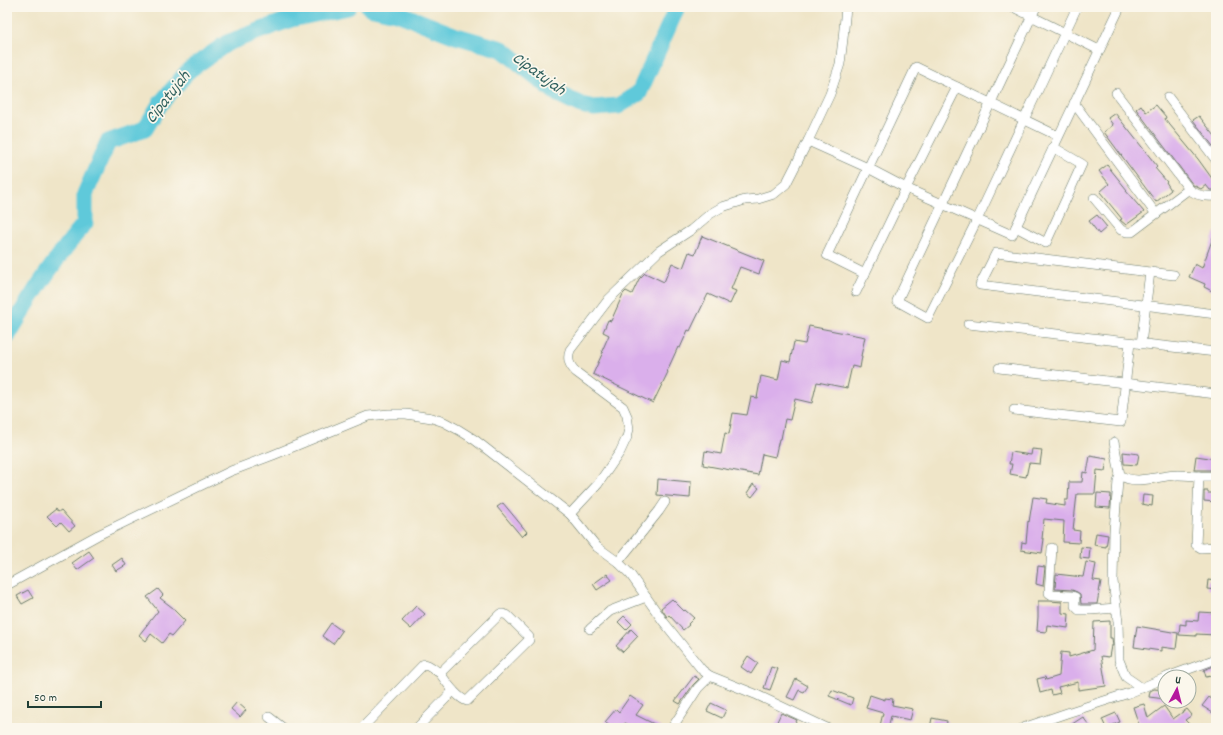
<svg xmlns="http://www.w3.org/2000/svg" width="1223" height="735" font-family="Dekko,sans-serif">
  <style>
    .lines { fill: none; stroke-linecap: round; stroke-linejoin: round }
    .river { stroke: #5fc9da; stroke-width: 17 }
    .building { fill: #daafeb }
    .minor-casing { stroke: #687868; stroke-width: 10 }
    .minor { stroke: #fff; stroke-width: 9 }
    .labels { text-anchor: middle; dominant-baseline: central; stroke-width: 3.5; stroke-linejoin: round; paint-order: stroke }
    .water-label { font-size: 17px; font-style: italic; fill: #2f605e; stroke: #fbf7ec }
  </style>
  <rect width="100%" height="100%" fill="#fbf7ec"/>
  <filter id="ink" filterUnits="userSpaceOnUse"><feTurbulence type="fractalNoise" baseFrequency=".025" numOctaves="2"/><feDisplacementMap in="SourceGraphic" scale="8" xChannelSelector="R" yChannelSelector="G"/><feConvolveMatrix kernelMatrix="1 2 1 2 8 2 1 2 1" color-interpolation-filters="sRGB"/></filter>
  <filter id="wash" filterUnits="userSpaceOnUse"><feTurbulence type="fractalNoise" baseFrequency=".012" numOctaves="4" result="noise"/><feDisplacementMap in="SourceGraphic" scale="16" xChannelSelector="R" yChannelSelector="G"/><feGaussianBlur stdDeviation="0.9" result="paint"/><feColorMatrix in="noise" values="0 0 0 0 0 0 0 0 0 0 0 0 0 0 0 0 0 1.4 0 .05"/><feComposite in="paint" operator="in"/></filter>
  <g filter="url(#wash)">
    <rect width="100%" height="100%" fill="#efe5c8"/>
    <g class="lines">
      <g class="river">
        <path d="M 369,7 L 400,14 L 456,36 L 502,49 L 558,94 L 581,105 L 594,108 L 618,106 L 639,93 L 677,7"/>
        <path d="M 7,337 C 29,299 56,257 85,223 L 85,194 L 108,142 L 145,129 L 160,104 L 189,70 L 227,43 L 291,19 L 348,7"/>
      </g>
    </g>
    <g id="blocks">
      <g class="building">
        <path d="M 1141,105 L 1146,112 L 1156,105 L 1166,117 L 1165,119 L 1198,159 L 1216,184 L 1216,188 L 1214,190 L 1210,190 L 1206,185 L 1201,189 L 1193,185 L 1136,109 Z"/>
        <path d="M 1115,113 L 1157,166 L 1155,168 L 1167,182 L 1166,182 L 1171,190 L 1156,202 L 1104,132 L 1113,125 L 1108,118 Z"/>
        <path d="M 1199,116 L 1215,136 L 1216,136 L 1216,150 L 1193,120 Z"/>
        <path d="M 1107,165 L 1127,190 L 1126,191 L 1144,212 L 1126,225 L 1120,220 L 1122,219 L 1100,192 L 1109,184 L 1099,171 Z"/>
        <path d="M 1097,215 L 1107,227 L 1099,234 L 1089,221 Z"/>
        <path d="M 1215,232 L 1216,232 L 1216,283 L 1212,291 L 1204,287 L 1205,284 L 1189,277 L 1195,264 L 1202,268 Z"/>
        <path d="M 702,236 L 764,261 L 759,274 L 740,267 L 731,289 L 736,291 L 730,304 L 708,294 L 690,331 L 688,330 L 680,348 L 678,347 L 667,371 L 668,372 L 653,403 L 593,374 L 603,352 L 602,351 L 609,335 L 603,332 L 608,320 L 611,321 L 623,294 L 626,291 L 632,294 L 639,279 L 645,273 L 664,282 L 672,263 L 683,268 L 689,252 L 695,254 Z"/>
        <path d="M 809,326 L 865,337 L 861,356 L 862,356 L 860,368 L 852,366 L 847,388 L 817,382 L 812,403 L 795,399 L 790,420 L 785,419 L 781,439 L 779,439 L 775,457 L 762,454 L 758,475 L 703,465 L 705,451 L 721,454 L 725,433 L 729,434 L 733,413 L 747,415 L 751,397 L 757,398 L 761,376 L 778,380 L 782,360 L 790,362 L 794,342 L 805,344 Z"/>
        <path d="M 1032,449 L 1042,450 L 1040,464 L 1029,463 L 1026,477 L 1010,474 L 1012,464 L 1009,464 L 1011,452 L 1031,455 Z"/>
        <path d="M 1123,452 L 1139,454 L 1137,465 L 1124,464 Z"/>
        <path d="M 1090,456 L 1107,459 L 1105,471 L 1097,470 L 1095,494 L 1077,494 L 1073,530 L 1080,531 L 1079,543 L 1063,542 L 1064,521 L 1044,519 L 1042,539 L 1044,539 L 1042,553 L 1021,550 L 1022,542 L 1026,543 L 1028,521 L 1029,522 L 1033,497 L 1047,499 L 1046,503 L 1065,506 L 1065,500 L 1068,500 L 1069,482 L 1082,482 L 1083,472 L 1087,473 Z"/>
        <path d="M 1196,456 L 1216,459 L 1216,470 L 1194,470 Z"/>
        <path d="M 658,479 L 691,482 L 690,498 L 657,495 Z"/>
        <path d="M 753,484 L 759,488 L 752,497 L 747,493 Z"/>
        <path d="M 1204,491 L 1208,491 L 1208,493 L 1216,493 L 1216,502 L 1204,501 Z"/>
        <path d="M 1097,493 L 1111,494 L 1110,508 L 1096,507 Z"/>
        <path d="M 1143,495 L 1153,496 L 1152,506 L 1142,504 Z"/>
        <path d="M 503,503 L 527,532 L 522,537 L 497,507 Z"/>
        <path d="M 56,509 L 58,512 L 61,510 L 75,526 L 69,531 L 61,522 L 57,526 L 47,516 Z"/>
        <path d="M 1096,533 L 1108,535 L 1106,547 L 1094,545 Z"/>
        <path d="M 1081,547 L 1090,548 L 1089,559 L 1080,558 Z"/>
        <path d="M 89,551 L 94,558 L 77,570 L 72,563 Z"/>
        <path d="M 122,558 L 126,565 L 116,571 L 112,565 Z"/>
        <path d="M 1086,562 L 1096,564 L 1093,580 L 1101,581 L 1097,604 L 1081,604 L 1080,594 L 1077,592 L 1072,590 L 1055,589 L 1056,574 L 1083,577 Z"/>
        <path d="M 1038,566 L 1045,567 L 1043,586 L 1036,584 Z"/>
        <path d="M 607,574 L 612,580 L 597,590 L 593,584 Z"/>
        <path d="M 1208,580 L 1216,581 L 1216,590 L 1207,589 Z"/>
        <path d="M 158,589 L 163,595 L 160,598 L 173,608 L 173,609 L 185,621 L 172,636 L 169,634 L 162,643 L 151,634 L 146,641 L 139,635 L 158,611 L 147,597 Z"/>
        <path d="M 28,590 L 33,598 L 22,604 L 17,596 Z"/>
        <path d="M 672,599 L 684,611 L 685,610 L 694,618 L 688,624 L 689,625 L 683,630 L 669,615 L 667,617 L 661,608 Z"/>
        <path d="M 1038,601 L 1050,601 L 1062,602 L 1062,613 L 1069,614 L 1068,628 L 1047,625 L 1046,632 L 1037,631 L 1038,617 Z"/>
        <path d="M 416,606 L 425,614 L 411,629 L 402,621 Z"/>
        <path d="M 1199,612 L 1216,613 L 1216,635 L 1196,634 L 1196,636 L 1179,635 L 1180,624 L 1186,625 L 1186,620 L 1198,621 Z"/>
        <path d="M 624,616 L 632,624 L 626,630 L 618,622 Z"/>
        <path d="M 1110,621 L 1110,638 L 1112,638 L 1113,646 L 1111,646 L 1109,657 L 1101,656 L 1106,686 L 1078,690 L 1078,682 L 1058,687 L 1060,693 L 1052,695 L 1051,690 L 1040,693 L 1037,679 L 1045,677 L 1046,680 L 1059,676 L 1061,652 L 1069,653 L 1069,657 L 1093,650 L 1094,622 Z"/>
        <path d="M 331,623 L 342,631 L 333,644 L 322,636 Z"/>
        <path d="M 1137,626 L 1178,633 L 1176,649 L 1161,647 L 1161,651 L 1134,647 Z"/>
        <path d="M 631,629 L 638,636 L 623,652 L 616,646 Z"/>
        <path d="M 748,656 L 758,663 L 751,674 L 741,667 Z"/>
        <path d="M 1216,665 L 1216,675 L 1206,677 L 1204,670 Z"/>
        <path d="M 771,667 L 778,669 L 770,690 L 764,688 Z"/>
        <path d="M 694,676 L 699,679 L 693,685 L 680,704 L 675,701 Z"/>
        <path d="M 796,679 L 808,686 L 804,692 L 799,690 L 794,700 L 787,697 Z"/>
        <path d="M 1154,689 L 1165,690 L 1165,699 L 1149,697 L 1150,691 Z"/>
        <path d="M 832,690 L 853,698 L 851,705 L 829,696 Z"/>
        <path d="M 870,695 L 885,700 L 885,698 L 893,699 L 892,705 L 913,709 L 910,720 L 891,716 L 888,728 L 880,726 L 883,713 L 866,708 Z"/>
        <path d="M 630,696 L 643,705 L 636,715 L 662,728 L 635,728 L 625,723 L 622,728 L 612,728 L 605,722 L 616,709 L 619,712 Z"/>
        <path d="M 1209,697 L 1216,702 L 1216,715 L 1202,706 Z"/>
        <path d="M 237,702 L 246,710 L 240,717 L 231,709 Z"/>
        <path d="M 711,703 L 726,710 L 722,718 L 707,711 Z"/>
        <path d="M 1144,704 L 1148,718 L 1164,706 L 1173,719 L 1187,709 L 1192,715 L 1185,720 L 1189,724 L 1184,728 L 1140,728 L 1133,707 Z"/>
        <path d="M 781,713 L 797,720 L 793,728 L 774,728 Z"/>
        <path d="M 1116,713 L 1120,722 L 1106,728 L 1102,719 Z"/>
        <path d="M 1083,717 L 1091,728 L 1066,728 Z"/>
        <path d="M 932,718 L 947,721 L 946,728 L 930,728 Z"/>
      </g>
    </g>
  </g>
  <g filter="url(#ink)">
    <use href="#blocks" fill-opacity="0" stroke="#687868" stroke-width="1"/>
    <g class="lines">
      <g class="minor-casing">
        <g id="minor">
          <path d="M 1013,7 L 1099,50"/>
          <path d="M 1036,7 L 897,301 L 928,318 L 977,220 L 1077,7"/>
          <path d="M 1116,93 L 1189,189 C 1196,196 1206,197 1216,196"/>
          <path d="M 1168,97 L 1216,160"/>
          <path d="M 1074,103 L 1156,214"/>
          <path d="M 808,141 L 868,168 L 906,188 L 1012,235 L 1120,7"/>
          <path d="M 1094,198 L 1121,230 L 1127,232 L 1132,232 L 1189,189"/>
          <path d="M 1016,227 L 1046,243 L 1082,164 L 1053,147"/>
          <path d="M 865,274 L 827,255 L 916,67 L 1058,136"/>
          <path d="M 1174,275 L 996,253 L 980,285 L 1216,314"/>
          <path d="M 856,292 L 906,188 L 957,87"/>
          <path d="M 968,324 L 1216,352"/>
          <path d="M 1141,344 L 1150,272"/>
          <path d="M 999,368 L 1216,394"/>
          <path d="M 1014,410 L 1121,422 L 1130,343"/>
          <path d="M 1114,442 L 1120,475 C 1135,486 1161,475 1178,475 C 1191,475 1204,477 1216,476"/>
          <path d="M 1120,475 L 1118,481 L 1114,531 L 1113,581 L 1118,622 L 1119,660 L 1126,677 L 1142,688"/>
          <path d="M 1199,476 L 1196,545 L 1201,548 L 1216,547"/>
          <path d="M 570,514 L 598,484 L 620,452 L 627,437 L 629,429 L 627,416 L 623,407 L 576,372 C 569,365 567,359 570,350 L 609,299 L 659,251 L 691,230 L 710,214 L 722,207 L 745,200 L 758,199 L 774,194 L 786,184 L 808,141 L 830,94 L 840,64 L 843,39 L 846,7"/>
          <path d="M 1052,548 L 1049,593 L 1052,595 L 1072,596 L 1075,597 L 1075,606 L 1079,610 L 1091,610 L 1116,608"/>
          <path d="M 618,562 L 659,511 L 665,502"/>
          <path d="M 7,585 L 98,535 L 231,471 L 273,455 L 368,416 L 389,414 L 406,414 L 432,418 L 444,422 L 459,430 L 475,440 L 570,514 L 597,547 L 618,562 L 630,574 L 663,621 L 702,670 L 710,676 L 755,694 L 827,728"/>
          <path d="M 590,629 L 610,611 L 646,597"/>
          <path d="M 1167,677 L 1216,659"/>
          <path d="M 269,717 L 283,728"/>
          <path d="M 362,728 L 424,664 C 430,664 435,671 440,673 L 500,614 L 503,614 L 507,615 L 529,637 L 529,640 L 467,701 C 457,698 446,682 440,673"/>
          <path d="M 417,728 L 453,691"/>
          <path d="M 672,728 L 698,688 L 710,676"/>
          <path d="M 1023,728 L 1067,713 L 1129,693 L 1165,678"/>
          <path d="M 1215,728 L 1216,727"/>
        </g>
      </g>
      <use href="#minor" class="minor"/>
    </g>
  </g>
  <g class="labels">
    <g class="water-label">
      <text transform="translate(538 75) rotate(36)">Cipatujah</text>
      <text transform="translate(169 98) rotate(-52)">Cipatujah</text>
    </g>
  </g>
  <rect width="1223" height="735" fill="none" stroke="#fbf7ec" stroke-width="24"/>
  <g transform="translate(1177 689) rotate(7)"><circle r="19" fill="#fbf7ec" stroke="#a3ada2"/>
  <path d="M0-3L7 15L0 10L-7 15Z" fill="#b5179e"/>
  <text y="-6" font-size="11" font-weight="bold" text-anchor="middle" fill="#1f3d34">U</text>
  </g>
  <path d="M28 701v6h73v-6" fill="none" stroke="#1f3d34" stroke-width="2"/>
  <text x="34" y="701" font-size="12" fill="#1f3d34" stroke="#fbf7ec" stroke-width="3" paint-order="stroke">50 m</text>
</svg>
